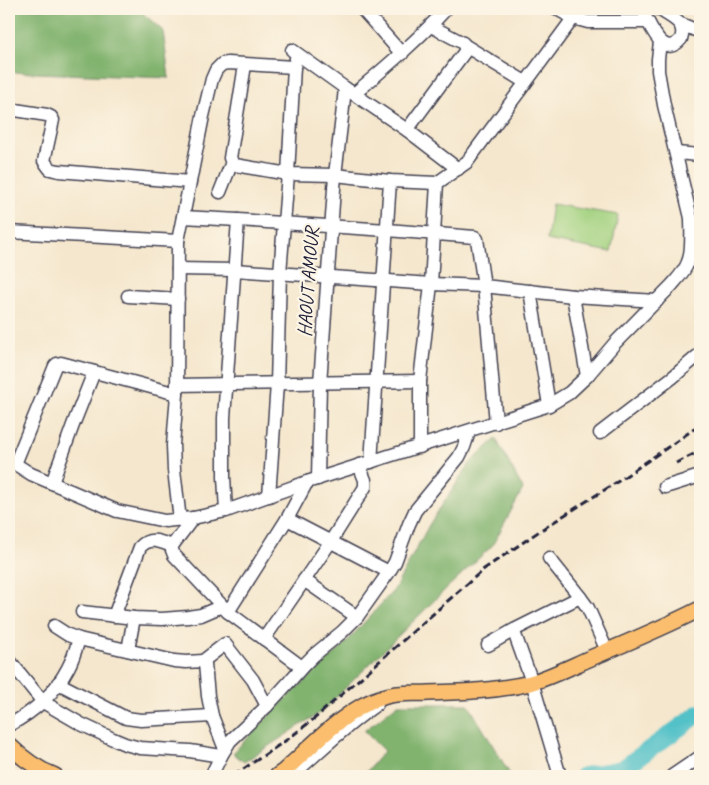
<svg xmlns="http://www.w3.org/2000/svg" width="709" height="785" font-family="Caveat,sans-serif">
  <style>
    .green { fill: #a2d17f; stroke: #627a5d }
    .forest { fill: #81b36e; stroke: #526a54 }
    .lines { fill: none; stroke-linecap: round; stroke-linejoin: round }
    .river { stroke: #53c1c8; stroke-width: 18 }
    .minor-casing { stroke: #424051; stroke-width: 15 }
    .major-casing { stroke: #424051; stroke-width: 18 }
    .minor { stroke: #fff; stroke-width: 12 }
    .major { stroke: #fbbe6e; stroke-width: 15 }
    .rail { stroke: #22223b; stroke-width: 3; stroke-dasharray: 8 4; stroke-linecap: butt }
    .labels { text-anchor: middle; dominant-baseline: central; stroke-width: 4.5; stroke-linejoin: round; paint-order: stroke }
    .street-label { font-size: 20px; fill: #22223b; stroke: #fcf5e5 }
  </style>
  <rect width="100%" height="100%" fill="#fcf5e5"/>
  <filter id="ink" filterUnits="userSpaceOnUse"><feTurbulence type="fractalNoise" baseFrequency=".02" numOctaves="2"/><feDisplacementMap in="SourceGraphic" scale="10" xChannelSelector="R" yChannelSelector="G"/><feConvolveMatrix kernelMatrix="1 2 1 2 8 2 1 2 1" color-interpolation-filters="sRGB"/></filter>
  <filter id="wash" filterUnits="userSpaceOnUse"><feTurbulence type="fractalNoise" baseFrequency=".0096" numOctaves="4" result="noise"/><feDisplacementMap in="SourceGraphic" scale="20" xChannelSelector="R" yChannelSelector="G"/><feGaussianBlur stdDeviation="1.12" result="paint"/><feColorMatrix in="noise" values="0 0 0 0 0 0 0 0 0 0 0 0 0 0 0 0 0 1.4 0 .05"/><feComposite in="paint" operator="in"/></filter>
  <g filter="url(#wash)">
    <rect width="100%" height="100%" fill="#f5e7cd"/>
    <path class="green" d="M 552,204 L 618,215 L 611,252 L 547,240 Z"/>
    <g class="forest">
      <path d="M 9,9 L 138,9 L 163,31 L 169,78 L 9,72 Z"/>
      <path d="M 496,439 L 523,489 L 492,546 L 449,586 L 321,712 L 244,762 L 233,753 L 283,701 L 339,650 L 394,590 L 429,525 L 470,463 Z"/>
      <path d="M 398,704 L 468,704 L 511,776 L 363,776 L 384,751 L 364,731 Z"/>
    </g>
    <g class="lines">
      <path class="river" d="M 583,776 L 622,769 L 700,713"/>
    </g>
  </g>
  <g filter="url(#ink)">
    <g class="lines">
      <g class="minor-casing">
        <g id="minor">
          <path d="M 362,9 L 402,54"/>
          <path d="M 557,9 L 573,18 L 588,22 L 648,22"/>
          <path d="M 648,9 L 646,11 L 645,16 C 652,29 664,59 681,39 C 687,22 671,18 659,9"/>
          <path d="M 681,24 L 700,32"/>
          <path d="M 431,26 L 463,43 L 466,50 L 407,130 L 458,169"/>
          <path d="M 464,45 L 525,82"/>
          <path d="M 292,50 L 345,88 L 407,130"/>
          <path d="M 245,65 L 230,158 L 232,162 L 235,165 L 288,174 L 335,175 L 390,181 L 437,183"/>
          <path d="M 354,94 C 386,67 418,40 446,9"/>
          <path d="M 9,109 L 47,115 L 51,117 L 53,120 L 44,161 L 50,169 L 59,171 L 190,182"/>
          <path d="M 676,153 L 700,155"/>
          <path d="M 220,192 L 232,162"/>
          <path d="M 183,217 L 238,220"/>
          <path d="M 9,232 L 178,241"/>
          <path d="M 178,269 L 234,270 L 431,284 L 484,286 L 573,296 L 657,301"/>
          <path d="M 530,291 L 549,405"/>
          <path d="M 128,296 L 178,299"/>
          <path d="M 573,296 L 587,376"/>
          <path d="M 177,385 L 420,381"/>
          <path d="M 600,433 L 673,377 L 700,354"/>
          <path d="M 420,447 L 420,381 L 431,284 L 437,183 L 467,162 L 580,9"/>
          <path d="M 9,460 L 31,474 L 117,511 L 165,521 L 193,518 L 226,511 L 307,482 L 549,405 L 569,393 L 587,376 L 615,343 L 672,285 C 678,278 685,271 688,262 C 693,250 691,230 691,218 L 664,105 L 658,71 L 658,59 L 660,42"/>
          <path d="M 371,462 L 390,181"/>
          <path d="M 15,464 L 55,366 L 57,364 L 61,363 L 177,394"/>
          <path d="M 318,479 L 320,383 L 335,175 L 342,117 L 345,88"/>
          <path d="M 52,483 L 73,425 L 94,372"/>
          <path d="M 665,487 L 700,476"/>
          <path d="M 269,496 L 277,384 L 280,273 L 288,174 L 294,67 L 297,54"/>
          <path d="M 226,511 L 224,477 L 224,418 L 238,220 L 387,230 L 475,237 L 477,239 L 484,286 L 496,423"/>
          <path d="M 193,518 L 172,546 L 172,550 L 174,555 L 228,612 L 302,667"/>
          <path d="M 287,519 L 389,572"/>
          <path d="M 180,520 L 174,470 L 173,445 L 177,394 L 178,241 L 190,182 L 203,116 L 212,79 L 216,70 L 222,64 L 228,63 L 294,67"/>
          <path d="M 549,558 L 580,597 L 588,608 L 607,651"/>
          <path d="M 304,580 L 357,617"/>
          <path d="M 82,612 L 134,618 L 162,619 L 188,617 L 201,615 L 222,606"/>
          <path d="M 228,612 L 287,519 L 307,482"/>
          <path d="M 114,616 L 140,547 C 150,536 161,542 172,546"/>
          <path d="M 54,626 L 68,635 L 79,639 L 174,661 L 186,662 L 203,661 L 205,664 L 208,696 L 212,716 L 225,749"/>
          <path d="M 264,639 L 331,541 L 365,487 L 365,480 L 359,465"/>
          <path d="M 488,645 L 514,630"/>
          <path d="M 128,650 L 134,618"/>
          <path d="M 9,660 L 43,702 L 81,724 L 113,739 L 125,744 L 140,748 L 190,751 L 221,756"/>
          <path d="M 203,661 L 225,644 L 253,680 L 267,706"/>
          <path d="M 58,683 L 126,718 L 141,720 L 212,716"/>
          <path d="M 9,725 C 34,712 55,693 68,668 C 73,659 76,649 79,639"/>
          <path d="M 211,776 L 221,756 L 230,741 L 267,706 L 289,682 L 302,667 L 314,655 L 342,632 L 357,617 L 389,572 L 395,562 L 409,524 L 415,511 L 459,457 L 464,447 L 469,432"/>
          <path d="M 291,776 C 319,752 346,725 377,704"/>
          <path d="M 560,776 L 532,682 L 514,632 L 516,629 L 580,597"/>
          <path d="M 672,776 L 700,757"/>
        </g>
      </g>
      <g class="major-casing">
        <g id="major">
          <path d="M 9,745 C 23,759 37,769 55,776"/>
          <path d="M 277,776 L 284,771 C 311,747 347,707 383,697 C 397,692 413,694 428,693 C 462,692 497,691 530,683 C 551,677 572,666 593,657 C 629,642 665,627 700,609"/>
        </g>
      </g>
      <use href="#minor" class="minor"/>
      <use href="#major" class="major"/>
      <g class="rail">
        <path d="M 676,463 L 700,451"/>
        <path d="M 233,776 L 288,739 L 315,718 L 484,569 L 541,530 L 617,482 L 700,425"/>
      </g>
    </g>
  </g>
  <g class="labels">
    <g class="street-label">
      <text transform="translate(308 282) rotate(-86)">HAOUT AMOUR</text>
    </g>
  </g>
  <rect width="709" height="785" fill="none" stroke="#fcf5e5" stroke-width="30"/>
</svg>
